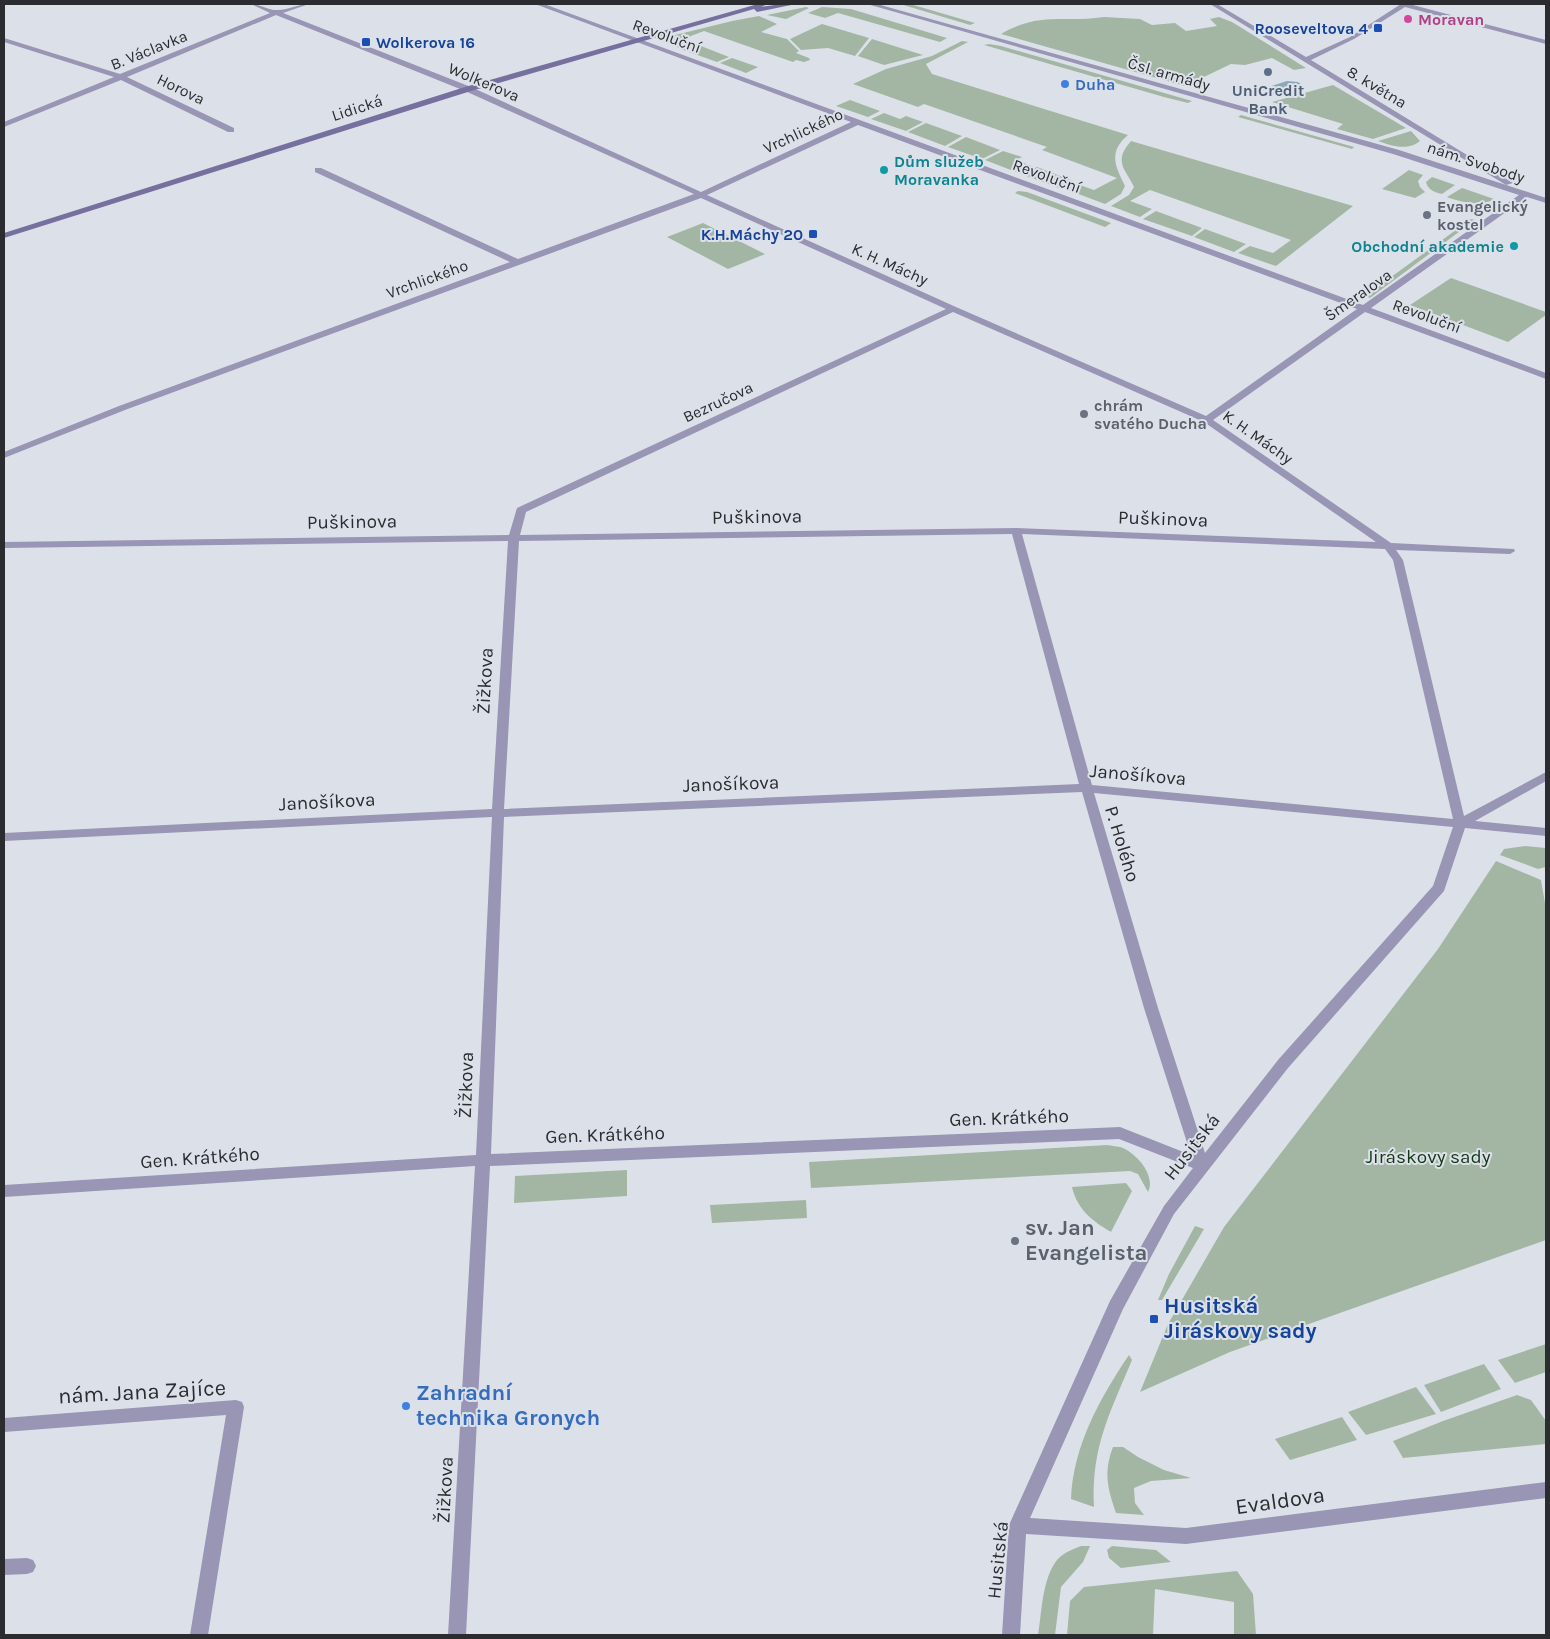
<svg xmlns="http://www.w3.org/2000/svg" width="1550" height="1639" font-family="Karla,sans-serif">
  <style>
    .green { fill: #a3b6a3 }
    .water { fill: #88a9b9 }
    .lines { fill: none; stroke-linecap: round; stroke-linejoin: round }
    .minor { fill: #9895b5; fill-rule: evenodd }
    .secondary { fill: #76709e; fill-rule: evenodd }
    .hotel-dot { fill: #d1479c; stroke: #dce1e9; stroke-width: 2 }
    .transit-dot { fill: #1a4fb4; stroke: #dce1e9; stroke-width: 2 }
    .service-dot { fill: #5c6f8a; stroke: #dce1e9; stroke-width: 2 }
    .shop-dot { fill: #3f7fe0; stroke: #dce1e9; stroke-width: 2 }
    .culture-dot { fill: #0f9aa8; stroke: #dce1e9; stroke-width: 2 }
    .worship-dot { fill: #6b7280; stroke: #dce1e9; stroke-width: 2 }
    .labels { text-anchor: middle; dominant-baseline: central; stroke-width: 4; stroke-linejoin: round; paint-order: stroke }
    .far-hotel-label { font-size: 16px; font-weight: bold; fill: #b23c85; stroke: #dce1e9; text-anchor: start }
    .far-transit-label { font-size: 16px; font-weight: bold; fill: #164399; stroke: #dce1e9; text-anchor: end }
    .far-street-label { font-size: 16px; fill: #2a2c2f; stroke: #dce1e9 }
    .far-shop-label { font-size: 16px; font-weight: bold; fill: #366cbe; stroke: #dce1e9; text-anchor: start }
    .far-service-label { font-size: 16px; font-weight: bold; fill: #4e5e75; stroke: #dce1e9 }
    .far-culture-label { font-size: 16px; font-weight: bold; fill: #0d838f; stroke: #dce1e9; text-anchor: start }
    .far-worship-label { font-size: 16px; font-weight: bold; fill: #5b616d; stroke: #dce1e9; text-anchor: start }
    .street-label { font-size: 19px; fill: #2a2c2f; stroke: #dce1e9 }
    .park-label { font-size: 19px; fill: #123816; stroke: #dce1e9 }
    .near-worship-label { font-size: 22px; font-weight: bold; fill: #5b616d; stroke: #dce1e9; text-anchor: start }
    .near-transit-label { font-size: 22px; font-weight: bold; fill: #164399; stroke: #dce1e9; text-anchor: start }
    .near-street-label { font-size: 22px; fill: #2a2c2f; stroke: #dce1e9 }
    .near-shop-label { font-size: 22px; font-weight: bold; fill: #366cbe; stroke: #dce1e9; text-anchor: start }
  </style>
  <rect width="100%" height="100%" fill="#dce1e9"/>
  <g class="green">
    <path d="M 900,4 L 910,4 L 975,23 L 970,25 Z"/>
    <path d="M 806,7 L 809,8 L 786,19 L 767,15 Z"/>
    <path d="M 822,7 L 851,9 L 947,38 L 940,42 L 838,13 L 825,18 L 808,13 Z"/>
    <path d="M 759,16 L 777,24 L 761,32 L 787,39 L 799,51 L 796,53 L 809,58 L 810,60 L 804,62 L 796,60 L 793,62 L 704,31 L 683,39 L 699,45 L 686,51 L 659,39 L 732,21 Z"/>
    <path d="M 1104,17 L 1140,19 L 1152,25 L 1175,23 L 1186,31 L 1217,26 L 1210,19 L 1219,17 L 1232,22 L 1306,68 L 1294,70 L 1272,58 L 1245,65 L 1231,64 L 1185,86 L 1001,34 C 1040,11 1064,23 1104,17 Z"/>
    <path d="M 822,24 L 869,38 L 855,56 L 828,48 L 801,50 L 790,39 Z"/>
    <path d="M 872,39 L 923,55 L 884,65 L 858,56 Z"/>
    <path d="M 962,41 L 968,42 L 926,64 L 932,74 L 1128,135 C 1108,152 1115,166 1125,186 L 1121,194 L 1105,204 L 1065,189 L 1077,184 L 1094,190 L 1117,178 L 1042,150 L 1047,147 L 924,104 L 918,107 L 853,84 L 886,69 L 932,56 Z"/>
    <path d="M 989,44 L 1001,46 L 1192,101 L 1188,103 L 1164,97 L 984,45 Z"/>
    <path d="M 701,46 L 729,57 L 717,62 L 689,52 Z"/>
    <path d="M 732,58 L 758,67 L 746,73 L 720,63 Z"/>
    <path d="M 1333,85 L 1406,128 L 1373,139 L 1337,129 L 1343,124 L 1272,102 Z"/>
    <path d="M 850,100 L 880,111 L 868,117 L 836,106 Z"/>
    <path d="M 884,113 L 900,119 L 906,116 L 923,122 L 906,131 L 871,119 Z"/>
    <path d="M 1241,115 L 1354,147 L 1352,149 L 1238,117 Z"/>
    <path d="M 926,123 L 962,136 L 945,146 L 908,132 Z"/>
    <path d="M 1411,131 L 1420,141 C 1408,151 1391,146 1378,141 Z"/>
    <path d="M 966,137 L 1000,150 L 982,159 L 948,147 Z"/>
    <path d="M 1131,141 L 1353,206 L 1276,266 L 1238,253 L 1250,246 L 1273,253 L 1291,240 L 1150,190 L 1130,201 L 1152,209 L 1140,217 L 1111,206 L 1129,195 L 1134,187 C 1125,168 1113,162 1131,141 Z"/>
    <path d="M 1003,151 L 1022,157 L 1016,160 L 1034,167 L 1021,174 L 985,160 Z"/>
    <path d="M 1037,167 L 1073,181 L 1059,188 L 1024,175 Z"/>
    <path d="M 1409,170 L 1423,175 L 1418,181 L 1420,187 L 1425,192 L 1415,198 L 1382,189 Z"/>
    <path d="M 1432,177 L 1455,185 L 1442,194 C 1434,192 1428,190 1426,182 Z"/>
    <path d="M 1462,188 L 1494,199 C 1483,207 1459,202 1447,197 Z"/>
    <path d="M 1018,191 L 1027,192 L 1111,223 L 1105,227 L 1015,193 Z"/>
    <path d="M 1156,211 L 1202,228 L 1192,236 L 1143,219 Z"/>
    <path d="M 1471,219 L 1475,220 L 1370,298 L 1365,296 Z"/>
    <path d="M 703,223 L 765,254 L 728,269 L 667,237 Z"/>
    <path d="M 1205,229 L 1246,244 L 1234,252 L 1194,237 Z"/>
    <path d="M 1451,278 L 1546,312 L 1546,315 L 1508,342 L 1410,305 Z"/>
    <path d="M 1525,846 L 1546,848 L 1546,867 L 1538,869 L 1500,855 L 1504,849 Z"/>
    <path d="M 1496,861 L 1541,880 L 1546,909 L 1546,1240 L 1230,1352 L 1140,1392 L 1168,1324 L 1224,1227 L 1438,949 Z"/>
    <path d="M 1107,1145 C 1111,1146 1118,1146 1123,1148 C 1138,1155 1156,1176 1148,1192 L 1138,1174 L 1130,1171 L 811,1188 L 809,1162 Z"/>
    <path d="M 627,1170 L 627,1196 L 514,1203 L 515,1176 Z"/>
    <path d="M 1126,1183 L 1132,1191 L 1111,1232 C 1092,1221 1077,1209 1072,1187 Z"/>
    <path d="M 806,1200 L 807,1218 L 712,1223 L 710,1205 Z"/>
    <path d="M 1195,1226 L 1204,1229 L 1162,1300 L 1158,1300 L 1169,1274 Z"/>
    <path d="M 1546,1344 L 1546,1372 L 1515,1383 L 1498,1360 Z"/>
    <path d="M 1129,1355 L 1132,1360 C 1110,1413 1091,1447 1094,1507 L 1071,1499 C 1073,1446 1100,1398 1129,1355 Z"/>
    <path d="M 1484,1364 L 1501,1389 L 1441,1412 L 1424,1385 Z"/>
    <path d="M 1416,1387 L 1436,1414 L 1366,1435 L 1348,1412 Z"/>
    <path d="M 1517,1395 L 1531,1400 L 1546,1421 L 1546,1444 L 1403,1458 L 1393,1441 L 1443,1421 Z"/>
    <path d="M 1342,1417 L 1357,1440 L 1290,1460 L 1275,1439 Z"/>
    <path d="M 1113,1447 L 1123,1447 L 1138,1457 L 1164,1470 L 1191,1478 L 1151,1481 L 1134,1488 L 1135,1503 L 1144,1515 L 1116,1513 C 1108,1489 1103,1473 1113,1447 Z"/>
    <path d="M 1081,1546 L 1090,1546 L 1083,1562 L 1061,1587 L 1055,1635 L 1038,1635 C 1042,1612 1042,1579 1057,1560 C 1063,1553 1073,1549 1081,1546 Z"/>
    <path d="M 1112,1546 L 1156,1550 L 1171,1562 L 1121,1568 L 1109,1558 L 1107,1550 Z"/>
    <path d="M 1237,1571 L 1253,1594 L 1256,1635 L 1234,1635 L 1234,1602 L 1155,1589 L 1153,1635 L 1067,1635 L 1070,1601 L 1084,1587 Z"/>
  </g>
  <path class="water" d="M 1287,81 L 1298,82 L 1305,87 C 1292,91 1273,101 1262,89 Z"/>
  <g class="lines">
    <g class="minor">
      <path d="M 251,4 C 260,4 269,11 278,10 C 289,10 298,4 309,4 L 283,13 L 471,87 L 701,192 L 851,122 L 535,4 L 544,4 L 1363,305 L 1519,195 L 1393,154 L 867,4 L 877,4 L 1399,150 L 1546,198 L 1546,203 L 1527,197 L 1371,308 L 1546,373 L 1546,379 L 1365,312 L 1213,420 L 1391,543 L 1514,549 L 1515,551 L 1510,554 L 1396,550 L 1403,560 L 1464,816 L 1546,772 L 1546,781 L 1475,821 L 1546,828 L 1546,836 L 1465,828 L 1444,891 L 1288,1068 L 1174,1214 L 1123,1309 L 1030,1518 L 1186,1528 L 1546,1482 L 1546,1498 L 1186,1544 L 1026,1534 L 1020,1635 L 1002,1635 L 1009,1525 L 1110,1301 L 1164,1206 L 1193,1168 L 1119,1139 L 490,1166 L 466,1635 L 448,1635 L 475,1166 L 4,1197 L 4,1185 L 476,1155 L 492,817 L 4,841 L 4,833 L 492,809 L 508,541 L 4,548 L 4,542 L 509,535 L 517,508 L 946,309 L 701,198 L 125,410 L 4,458 L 4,452 L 119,406 L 510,262 L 315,172 L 315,168 L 321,168 L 518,259 L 694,194 L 465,91 L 276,15 L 127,77 L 234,128 L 234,132 L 228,132 L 121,80 L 4,127 L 4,122 L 114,77 L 4,42 L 4,38 L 120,74 L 270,13 ZM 858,125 L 1357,309 L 1206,416 L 956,307 L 707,195 ZM 953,312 L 1204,422 L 1376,542 L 1016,528 L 520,535 L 526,512 ZM 1012,534 L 1079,784 L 504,809 L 519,541 ZM 1022,534 L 1385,549 L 1393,560 L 1453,819 L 1092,785 ZM 1082,792 L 1144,1008 L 1191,1155 L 1120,1127 L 491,1154 L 504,817 ZM 1094,793 L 1453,827 L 1433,886 L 1278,1060 L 1205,1153 L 1158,1008 Z"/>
      <path d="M 1210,4 L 1217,4 L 1306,57 L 1350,37 L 1401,4 L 1409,4 L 1546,40 L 1546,44 L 1405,7 L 1354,39 L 1311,60 L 1513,183 L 1506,185 Z"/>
      <path d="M 236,1400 L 242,1402 L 244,1407 L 208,1635 L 190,1635 L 226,1415 L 4,1432 L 4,1418 Z"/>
      <path d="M 27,1558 L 33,1560 L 36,1566 L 33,1572 L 27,1574 L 4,1575 L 4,1559 Z"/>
    </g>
    <path class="secondary" d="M 758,4 L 768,4 L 761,7 L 782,4 L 796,4 L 757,12 L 754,9 L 471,91 L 4,238 L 4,233 L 465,87 Z"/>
  </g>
  <circle class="hotel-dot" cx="1408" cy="19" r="5"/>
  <g class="transit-dot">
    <rect x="1373" y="23" width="10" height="10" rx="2.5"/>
    <rect x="361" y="37" width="10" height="10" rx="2.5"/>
    <rect x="808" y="229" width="10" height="10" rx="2.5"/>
    <rect x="1149" y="1314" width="10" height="10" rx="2.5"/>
  </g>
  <circle class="service-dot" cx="1268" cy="72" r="5"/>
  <g class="shop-dot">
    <circle cx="1065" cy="84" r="5"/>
    <circle cx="406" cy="1406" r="5"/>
  </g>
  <g class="culture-dot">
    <circle cx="884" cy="170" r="5"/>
    <circle cx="1514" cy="246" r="5"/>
  </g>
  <g class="worship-dot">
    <circle cx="1427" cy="215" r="5"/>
    <circle cx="1084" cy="414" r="5"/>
    <circle cx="1015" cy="1241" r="5"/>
  </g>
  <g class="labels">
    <g class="far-hotel-label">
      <text x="1418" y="19">Moravan</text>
    </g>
    <g class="far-transit-label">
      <text x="1368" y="28">Rooseveltova 4</text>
      <text x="376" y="42" text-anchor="start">Wolkerova 16</text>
      <text x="803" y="234">K.H.Máchy 20</text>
    </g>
    <g class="far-street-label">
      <text transform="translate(667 36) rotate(20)">Revoluční</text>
      <text transform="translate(149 50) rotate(-22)">B. Václavka</text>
      <text transform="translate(1169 74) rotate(16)">Čsl. armády</text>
      <text transform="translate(484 82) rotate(23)">Wolkerova</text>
      <text transform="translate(1377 87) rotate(31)">8. května</text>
      <text transform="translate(181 89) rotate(26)">Horova</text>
      <text transform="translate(357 108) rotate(-18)">Lidická</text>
      <text transform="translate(803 131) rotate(-25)">Vrchlického</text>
      <text transform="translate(1476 162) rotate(18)">nám. Svobody</text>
      <text transform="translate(1047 176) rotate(20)">Revoluční</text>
      <text transform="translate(890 264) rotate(24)">K. H. Máchy</text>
      <text transform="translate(427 279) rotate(-20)">Vrchlického</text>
      <text transform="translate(1358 295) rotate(-35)">Šmeralova</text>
      <text transform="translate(1427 316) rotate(20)">Revoluční</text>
      <text transform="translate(718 402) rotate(-25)">Bezručova</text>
      <text transform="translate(1258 437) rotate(35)">K. H. Máchy</text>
    </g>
    <g class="far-shop-label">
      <text x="1075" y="84">Duha</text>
    </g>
    <g class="far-service-label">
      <text x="1268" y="90">UniCredit<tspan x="1268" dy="18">Bank</tspan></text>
    </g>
    <g class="far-culture-label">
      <text x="894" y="161">Dům služeb<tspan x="894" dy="18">Moravanka</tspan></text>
      <text x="1504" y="246" text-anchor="end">Obchodní akademie</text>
    </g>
    <g class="far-worship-label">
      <text x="1437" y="206">Evangelický<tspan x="1437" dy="18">kostel</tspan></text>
      <text x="1094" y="405">chrám<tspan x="1094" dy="18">svatého Ducha</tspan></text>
    </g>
    <g class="street-label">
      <text transform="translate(757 517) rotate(-1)">Puškinova</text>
      <text transform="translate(1163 519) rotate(2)">Puškinova</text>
      <text transform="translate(352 522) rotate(-1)">Puškinova</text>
      <text transform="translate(485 681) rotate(-87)">Žižkova</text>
      <text transform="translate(1138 775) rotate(5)">Janošíkova</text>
      <text transform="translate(731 784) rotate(-2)">Janošíkova</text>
      <text transform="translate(327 802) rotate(-3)">Janošíkova</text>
      <text transform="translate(1122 844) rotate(73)">P. Holého</text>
      <text transform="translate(466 1085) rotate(-88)">Žižkova</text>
      <text transform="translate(1009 1118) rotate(-2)">Gen. Krátkého</text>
      <text transform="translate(605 1135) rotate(-2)">Gen. Krátkého</text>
      <text transform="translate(1192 1147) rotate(-52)">Husitská</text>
      <text transform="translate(200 1158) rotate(-4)">Gen. Krátkého</text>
      <text transform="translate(445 1490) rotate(-87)">Žižkova</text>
      <text transform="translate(998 1560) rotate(-84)">Husitská</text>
    </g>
    <g class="park-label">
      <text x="1428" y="1157">Jiráskovy sady</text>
    </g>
    <g class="near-worship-label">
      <text x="1025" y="1228">sv. Jan<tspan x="1025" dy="25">Evangelista</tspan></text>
    </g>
    <g class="near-transit-label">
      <text x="1164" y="1306">Husitská<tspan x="1164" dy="25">Jiráskovy sady</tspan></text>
    </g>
    <g class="near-street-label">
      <text transform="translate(142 1392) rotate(-3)">nám. Jana Zajíce</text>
      <text transform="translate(1280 1501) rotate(-8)">Evaldova</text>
    </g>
    <g class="near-shop-label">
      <text x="416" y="1393">Zahradní<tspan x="416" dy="25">technika Gronych</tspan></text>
    </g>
  </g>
  <rect width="1550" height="1639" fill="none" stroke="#2a2c2f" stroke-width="10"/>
</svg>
